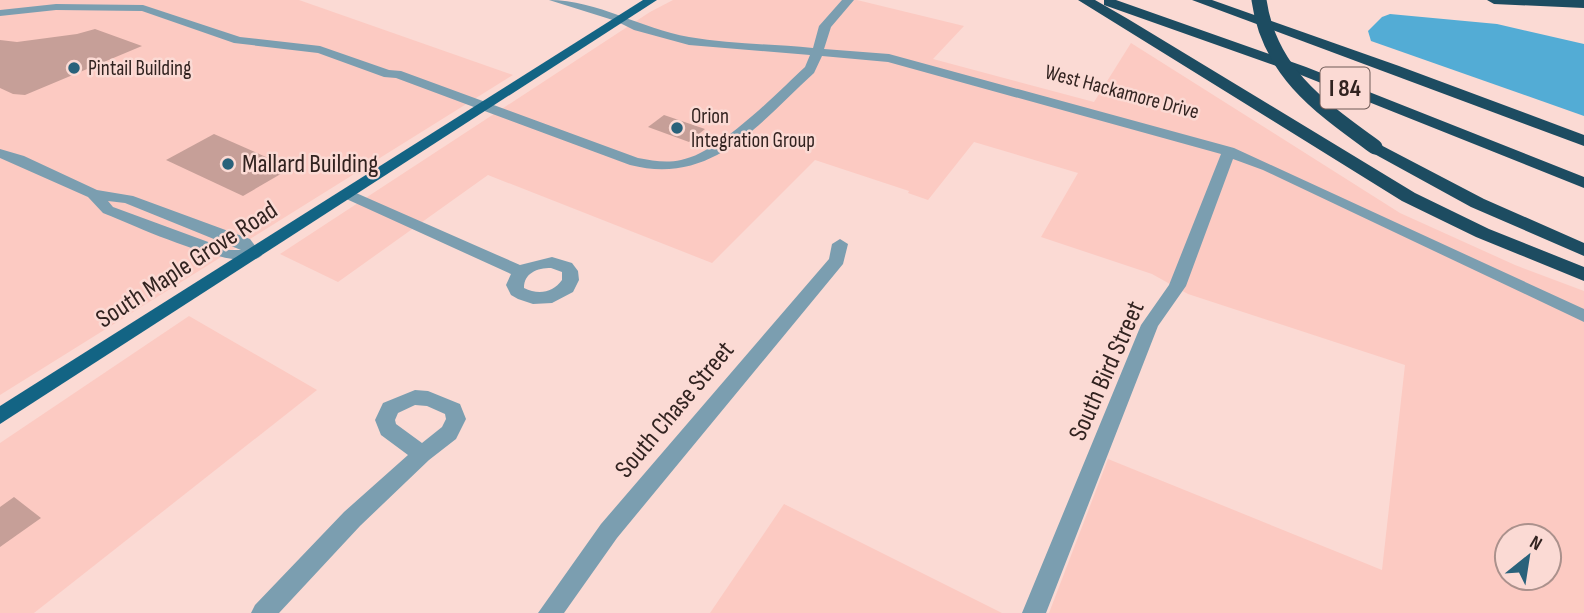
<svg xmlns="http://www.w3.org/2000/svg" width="1584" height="613" font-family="'Sofia Sans Condensed',sans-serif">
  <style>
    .built { fill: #fccac2; fill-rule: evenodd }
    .water { fill: #53acd5 }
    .building { fill: #c69f98 }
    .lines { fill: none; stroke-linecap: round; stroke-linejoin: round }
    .minor { fill: #7b9eb0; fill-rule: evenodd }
    .major { fill: #136484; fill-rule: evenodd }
    .highway { fill: #1d4c61; fill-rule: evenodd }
    .highway-bridge { stroke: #1d4c61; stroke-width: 15 }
    .poi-dot { fill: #29627b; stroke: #fbdad4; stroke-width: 2.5 }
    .labels { text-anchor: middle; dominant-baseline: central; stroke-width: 5; stroke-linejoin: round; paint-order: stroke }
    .far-poi-label { font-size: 21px; fill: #322320; stroke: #fbdad4; text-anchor: start }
    .far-street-label { font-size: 21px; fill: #322320; stroke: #fbdad4 }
    .shield { fill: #fbdad4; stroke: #6e5a56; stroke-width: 2 }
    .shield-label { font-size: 24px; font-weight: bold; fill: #322320 }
    .poi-label { font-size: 26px; fill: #322320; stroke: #fbdad4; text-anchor: start }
    .street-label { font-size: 26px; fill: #322320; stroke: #fbdad4 }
  </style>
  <rect width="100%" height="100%" fill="#fbdad4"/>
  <g class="built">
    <path d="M 0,0 L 299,0 L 513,75 L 0,395 Z"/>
    <path d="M 673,0 L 857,0 L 964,26 L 933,59 L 1094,102 L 1131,43 L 1400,213 L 1515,265 L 1584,291 L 1584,613 L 1049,613 L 1108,459 L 1382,570 L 1405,365 L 1188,294 L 1152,274 L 1041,237 L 1078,173 L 974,142 L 928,200 L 908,193 L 909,191 L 815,160 L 712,263 L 488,175 L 338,282 L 280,254 L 650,12 ZM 1507,536 L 1549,536 L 1549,578 L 1507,578 Z"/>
    <path d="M 189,316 L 317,390 L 34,613 L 0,613 L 0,443 Z"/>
    <path d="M 784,504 L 1002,613 L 710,613 Z"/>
  </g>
  <path class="water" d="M 1390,14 L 1497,24 L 1584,44 L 1584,116 L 1371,41 L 1368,31 L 1382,17 Z"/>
  <g class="building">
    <path d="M 95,29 L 142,46 L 25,95 L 13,94 L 0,88 L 0,40 L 17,42 L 77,34 Z"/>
    <path d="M 664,115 L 705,129 L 689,142 L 648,127 Z"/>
    <path d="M 214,134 L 291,168 L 243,196 L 166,160 Z"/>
    <path d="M 14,497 L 41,518 L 0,547 L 0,507 Z"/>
  </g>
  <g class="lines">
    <g class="minor">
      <path d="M 549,0 C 598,0 641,29 689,37 C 729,44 772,44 813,48 L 819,26 L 842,0 L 854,0 L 831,27 L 824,49 L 889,54 L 1234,148 L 1584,309 L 1584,322 L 1263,170 L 1233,159 L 1186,286 L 1158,326 L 1046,613 L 1022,613 L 1141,325 L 1169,285 L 1221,154 L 888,62 L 822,56 L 814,73 C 759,123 713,186 630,165 L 396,78 L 384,77 L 318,53 L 234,43 L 142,11 L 56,10 L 0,16 L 0,10 L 56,4 L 143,5 L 240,37 L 320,46 L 389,70 L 401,71 L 638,158 C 653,161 667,163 681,160 C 719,153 776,94 805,67 L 810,55 L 689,45 L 634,30 L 616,21 Z"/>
      <path d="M 0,149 L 24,156 L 97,190 L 133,196 L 250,239 L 262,255 C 244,277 129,223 103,213 L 88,197 L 0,158 ZM 108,201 L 125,203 L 241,250 L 230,250 L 113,207 Z"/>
      <path d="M 347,189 L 520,265 L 552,257 L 572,263 L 578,271 L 579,280 L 573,292 L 552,303 L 533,304 L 518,299 L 511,295 L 506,285 L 511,274 L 342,197 L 339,194 L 342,191 ZM 551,268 L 562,272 L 562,280 C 553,293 538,295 524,288 C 524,273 537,268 551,268 Z"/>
      <path d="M 840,239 L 848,244 L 843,264 L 617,538 L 564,613 L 538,613 L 601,524 L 829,259 L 832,244 Z"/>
      <path d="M 415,390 L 428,391 L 460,404 L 466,419 L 456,439 L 429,460 L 360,526 L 279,613 L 251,613 L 255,605 L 344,512 L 408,455 L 381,435 L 375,420 L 383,403 ZM 415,405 L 427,406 L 445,414 L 446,419 L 442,427 L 422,443 L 396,424 L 395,420 L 398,413 Z"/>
    </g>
    <path class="major" d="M 643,0 L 657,0 L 0,424 L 0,406 Z"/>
    <g class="highway">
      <path d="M 1078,0 L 1095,0 L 1128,19 L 1415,193 L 1489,229 L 1584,267 L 1584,281 L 1476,237 L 1402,201 Z"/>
      <path d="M 1104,0 L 1116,0 L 1306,67 L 1584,177 L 1584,188 L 1296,73 L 1104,5 Z"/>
      <path d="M 1192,0 L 1212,0 L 1399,66 L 1584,135 L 1584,146 Z"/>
      <path d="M 1487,0 L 1584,0 L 1584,8 L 1494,4 Z"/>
      <path d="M 1375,142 L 1484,199 L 1584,243 L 1584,256 L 1471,207 L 1369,151 L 1366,147 Z"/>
    </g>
    <path class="highway-bridge" d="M 1259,0 C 1269,72 1320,107 1375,147"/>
  </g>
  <g class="poi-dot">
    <circle cx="74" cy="68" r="7"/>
    <circle cx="677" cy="128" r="7"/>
    <circle cx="228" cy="164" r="7"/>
  </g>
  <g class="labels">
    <g class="far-poi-label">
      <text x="88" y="68">Pintail Building</text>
      <text x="691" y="116">Orion<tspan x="691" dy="24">Integration Group</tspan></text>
    </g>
    <g class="far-street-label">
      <text transform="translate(1122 92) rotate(15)">West Hackamore Drive</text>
    </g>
    <rect class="shield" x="1320.5" y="67.5" width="49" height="41" rx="5"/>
    <g class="shield-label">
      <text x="1345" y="88">I 84</text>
    </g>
    <g class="poi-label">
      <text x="242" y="164">Mallard Building</text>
    </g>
    <g class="street-label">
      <text transform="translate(187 265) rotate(-33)">South Maple Grove Road</text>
      <text transform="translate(1107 371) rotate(-66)">South Bird Street</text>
      <text transform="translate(675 410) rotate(-50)">South Chase Street</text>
    </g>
  </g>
  <g transform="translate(1528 557) rotate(30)"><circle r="33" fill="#fbdad4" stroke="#ab918c" stroke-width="2"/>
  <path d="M0-5L12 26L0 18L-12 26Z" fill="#29627b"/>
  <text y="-10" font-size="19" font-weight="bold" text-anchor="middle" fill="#322320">N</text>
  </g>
</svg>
